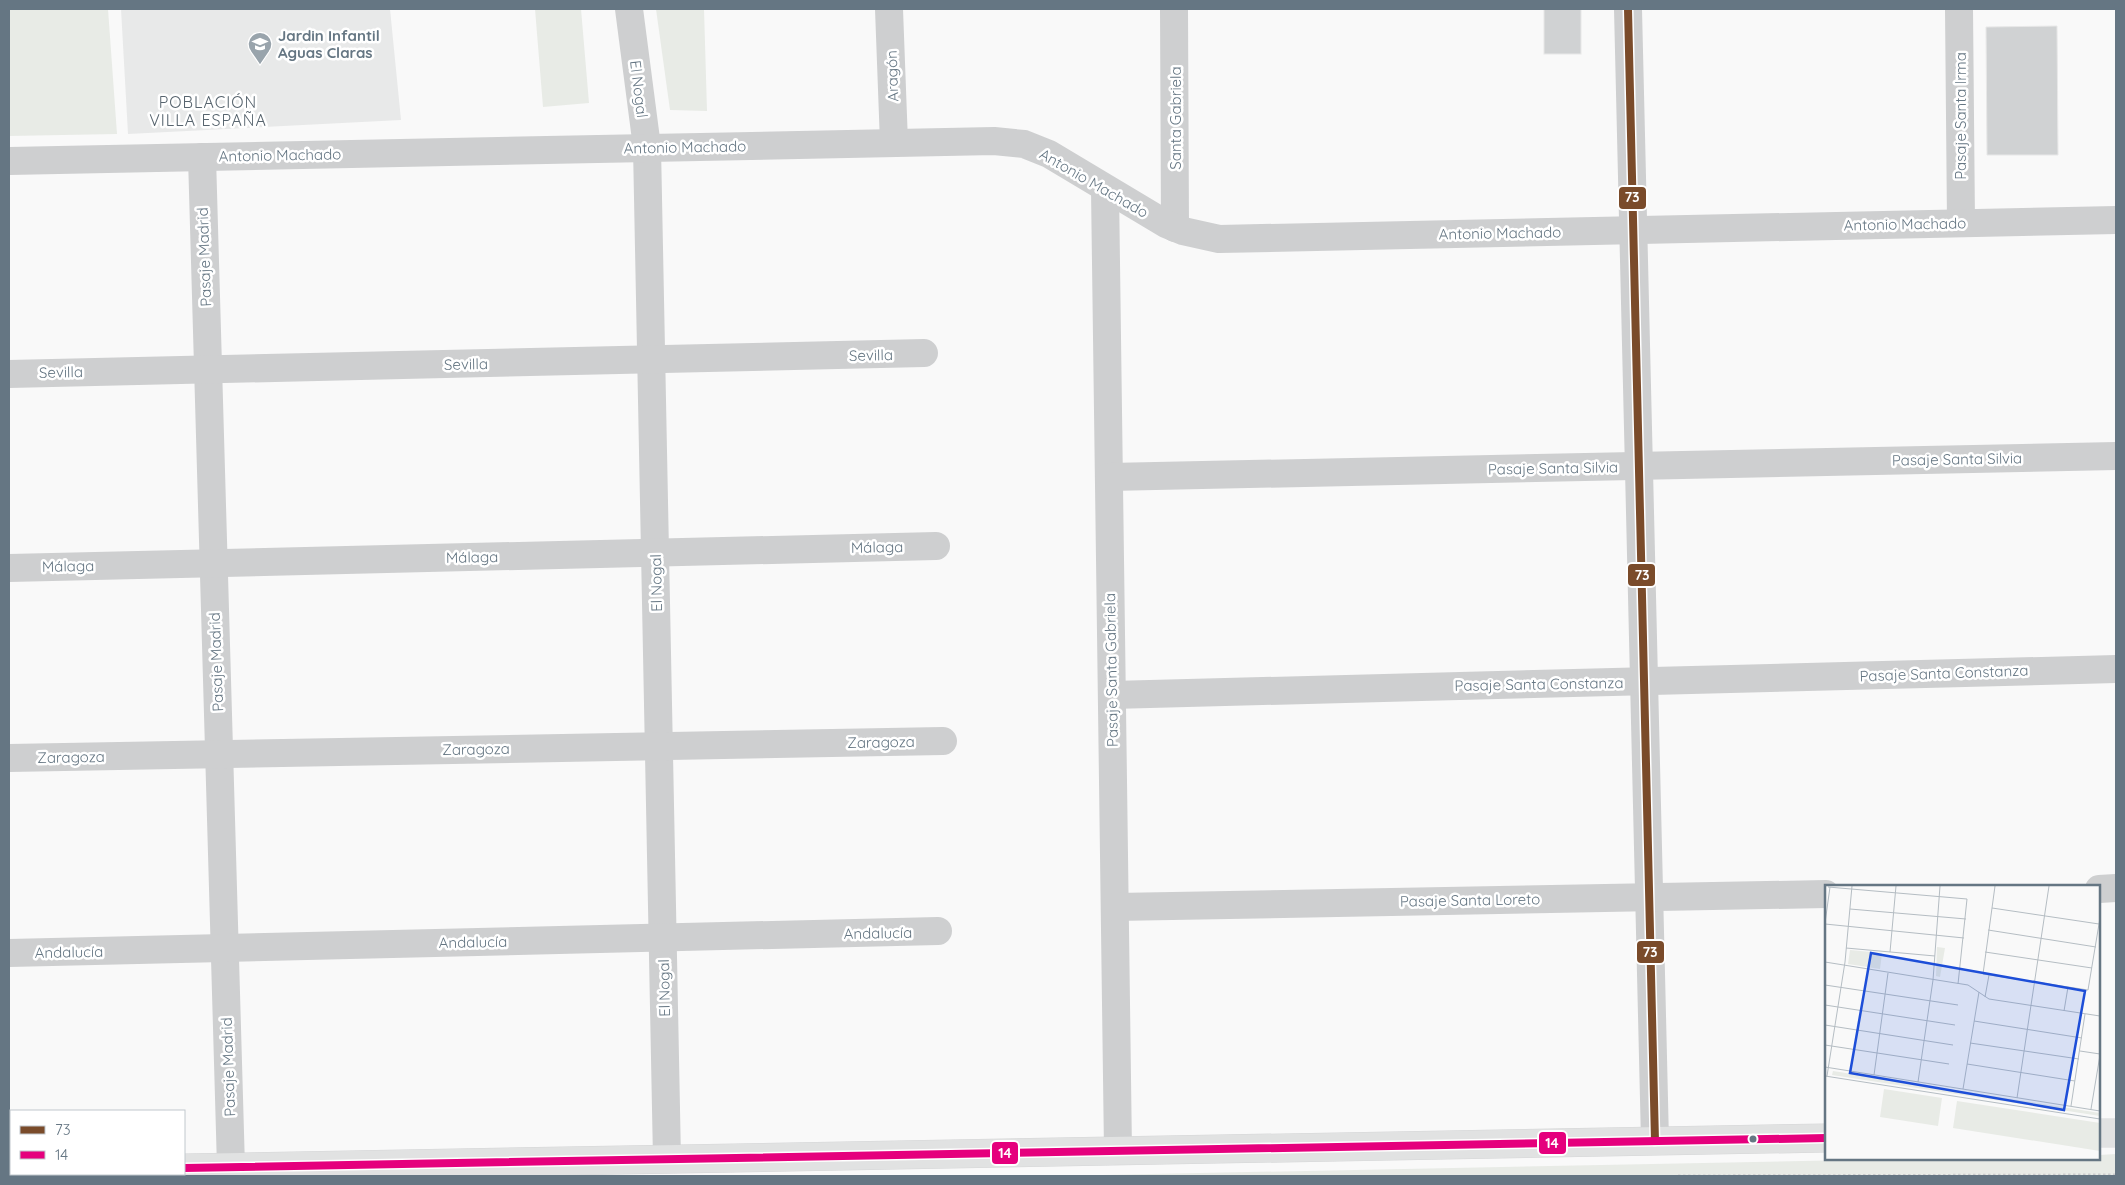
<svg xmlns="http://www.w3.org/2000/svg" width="2125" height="1185" font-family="Quicksand,sans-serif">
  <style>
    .built { fill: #e8e9e9 }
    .green { fill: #e8ebe6 }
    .building { fill: #d0d2d3; stroke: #e8e8e8 }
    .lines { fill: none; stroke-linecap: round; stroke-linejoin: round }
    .major-casing { stroke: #d5d6d7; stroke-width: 29 }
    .path { stroke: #cbcccd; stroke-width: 3; stroke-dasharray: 2.5 2.5; stroke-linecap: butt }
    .minor { stroke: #cecfd0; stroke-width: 28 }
    .major { stroke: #e1e2e2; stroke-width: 28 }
    .bus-1-casing { stroke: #fff; stroke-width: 11 }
    .bus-2-casing { stroke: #fff; stroke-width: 11 }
    .bus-1 { stroke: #7a4b2a; stroke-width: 8 }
    .bus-2 { stroke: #e5007d; stroke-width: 8 }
    .bus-dot { fill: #657683; stroke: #fff; stroke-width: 2 }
    .labels { text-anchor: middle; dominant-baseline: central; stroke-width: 5; stroke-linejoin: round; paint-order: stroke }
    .poi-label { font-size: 15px; font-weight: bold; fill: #657683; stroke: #fff; text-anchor: start }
    .street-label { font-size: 15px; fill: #657683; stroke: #fff }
    .neighbourhood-label { font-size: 16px; letter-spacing: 1px; fill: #57646e; stroke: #fff }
    .inset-road { fill: none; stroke: #b5bdc3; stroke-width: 1 }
    .view { fill: #1d4ed8; fill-opacity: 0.15; stroke: #1d4ed8; stroke-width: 2.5 }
    .inset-edge { fill: none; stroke: #657683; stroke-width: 2.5 }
    .line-badge { stroke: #fff; stroke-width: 2 }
    .badge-label { font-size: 14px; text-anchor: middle; font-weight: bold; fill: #fff }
  </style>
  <rect width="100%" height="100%" fill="#f9f9f9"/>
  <path class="built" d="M 121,9 L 390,9 L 401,120 L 128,134 Z"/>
  <g class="green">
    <path d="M 9,9 L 108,9 L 117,134 L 9,136 Z"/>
    <path d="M 535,9 L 581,9 L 589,103 L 543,107 Z"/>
    <path d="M 656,9 L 704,9 L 707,111 L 670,110 Z"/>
    <path d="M 2116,1154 L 2116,1176 L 1053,1176 L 1899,1159 L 2099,1159 L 2099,1155 Z"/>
  </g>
  <g class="building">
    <rect x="1544" y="9" width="37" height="45"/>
    <path d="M 2057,26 L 2058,155 L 1987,155 L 1986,27 Z"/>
  </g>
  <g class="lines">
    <g class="major-casing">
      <g id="major">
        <path d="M 2099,1133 L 2116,1133"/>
        <path d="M 184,1168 L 1826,1138"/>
        <path d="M 9,1171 L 11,1171"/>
      </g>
    </g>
    <path class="path" d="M 1678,1176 L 2116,1175"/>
    <g class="minor">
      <path d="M 629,9 L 647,147 L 667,1159"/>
      <path d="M 889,9 L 894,143"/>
      <path d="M 1174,9 L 1175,228"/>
      <path d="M 1628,9 L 1655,1141"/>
      <path d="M 1959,9 L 1961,223"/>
      <path d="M 202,157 L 231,1167"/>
      <path d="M 9,161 L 994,141 L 1024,144 L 1049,154 L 1166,224 L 1183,231 L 1219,239 L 2116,220"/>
      <path d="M 1105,189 L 1118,1151"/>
      <path d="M 9,374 L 924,353"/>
      <path d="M 1109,477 L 2116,456"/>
      <path d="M 9,568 L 936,546"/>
      <path d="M 1112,695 L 2116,669"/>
      <path d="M 9,758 L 943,741"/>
      <path d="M 2099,889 L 2116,888"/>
      <path d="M 1115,907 L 1826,894"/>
      <path d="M 9,953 L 938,931"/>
    </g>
    <use href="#major" class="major"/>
    <g class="bus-1-casing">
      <path id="bus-1" d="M 1628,9 L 1655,1141"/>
    </g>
    <g class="bus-2-casing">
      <path id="bus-2" d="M 184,1168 L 1826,1138"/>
    </g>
    <use href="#bus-1" class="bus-1"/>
    <use href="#bus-2" class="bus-2"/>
  </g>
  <defs>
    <g id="school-pin" transform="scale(1.25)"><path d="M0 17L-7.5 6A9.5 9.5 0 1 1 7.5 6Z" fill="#99a4ac" stroke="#fff"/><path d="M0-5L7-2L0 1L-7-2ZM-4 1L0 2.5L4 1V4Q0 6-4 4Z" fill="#fff"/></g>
  </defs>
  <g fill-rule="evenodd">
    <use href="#school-pin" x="260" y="44"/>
  </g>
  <circle class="bus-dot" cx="1753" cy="1139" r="4.5"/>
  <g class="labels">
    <g class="poi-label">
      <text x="278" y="35">Jardin Infantil<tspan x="278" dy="17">Aguas Claras</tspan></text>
    </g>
    <g class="street-label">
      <text transform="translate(892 76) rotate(-92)">Aragón</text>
      <text transform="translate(639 89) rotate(83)">El Nogal</text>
      <text transform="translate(1960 116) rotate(-90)">Pasaje Santa Irma</text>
      <text transform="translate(1175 118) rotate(-90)">Santa Gabriela</text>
      <text transform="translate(685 147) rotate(-1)">Antonio Machado</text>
      <text transform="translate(280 155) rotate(-1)">Antonio Machado</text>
      <text transform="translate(1094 183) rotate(30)">Antonio Machado</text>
      <text transform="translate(1905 224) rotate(-1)">Antonio Machado</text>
      <text transform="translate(1500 233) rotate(-1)">Antonio Machado</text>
      <text transform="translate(204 257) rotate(-92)">Pasaje Madrid</text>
      <text transform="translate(871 355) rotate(-1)">Sevilla</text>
      <text transform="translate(466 364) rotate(-1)">Sevilla</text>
      <text transform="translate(61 372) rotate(-1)">Sevilla</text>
      <text transform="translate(1957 459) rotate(-1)">Pasaje Santa Silvia</text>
      <text transform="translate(1553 468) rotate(-1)">Pasaje Santa Silvia</text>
      <text transform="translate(877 547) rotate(-1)">Málaga</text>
      <text transform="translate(472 557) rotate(-1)">Málaga</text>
      <text transform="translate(68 566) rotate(-1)">Málaga</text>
      <text transform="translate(656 583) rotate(-91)">El Nogal</text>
      <text transform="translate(216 662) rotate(-92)">Pasaje Madrid</text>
      <text transform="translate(1111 670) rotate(-91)">Pasaje Santa Gabriela</text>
      <text transform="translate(1944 673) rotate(-2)">Pasaje Santa Constanza</text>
      <text transform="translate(1539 684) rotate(-1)">Pasaje Santa Constanza</text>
      <text transform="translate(881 742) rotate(-1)">Zaragoza</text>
      <text transform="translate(476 749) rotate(-1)">Zaragoza</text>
      <text transform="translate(71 757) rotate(-1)">Zaragoza</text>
      <text transform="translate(1470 900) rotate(-1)">Pasaje Santa Loreto</text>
      <text transform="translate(878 933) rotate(-1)">Andalucía</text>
      <text transform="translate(473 942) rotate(-1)">Andalucía</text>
      <text transform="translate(69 952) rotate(-1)">Andalucía</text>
      <text transform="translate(664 988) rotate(-91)">El Nogal</text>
      <text transform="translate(228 1067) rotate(-92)">Pasaje Madrid</text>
    </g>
    <g class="neighbourhood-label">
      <text x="208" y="102">POBLACIÓN<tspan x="208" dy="18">VILLA ESPAÑA</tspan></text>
    </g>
  </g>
  <g transform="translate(1825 885)">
    <rect width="275" height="275" fill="#f9f9f9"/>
    <path d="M 112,62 L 120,63 L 115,92 L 111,91 ZM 25,65 L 57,68 L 55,84 L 23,79 ZM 8,186 L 275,228 L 275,231 L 7,190 ZM 59,204 L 117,213 L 113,241 L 55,232 ZM 132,216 L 275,238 L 275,266 L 128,243 Z" fill="#e8ebe6"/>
    <path class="inset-road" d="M 170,1 L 158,89 L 263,105 L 275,33M 3,2 L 142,14 L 133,99M 167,23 L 274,39M 25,24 L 141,34M 0,38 L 5,2M 0,39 L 139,53M 163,45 L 271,62M 21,63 L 110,71M 65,67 L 71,1M 160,67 L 267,83M 0,77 L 143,100 L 164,114 L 275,131M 0,100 L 133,120M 160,112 L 164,90M 0,120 L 130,140M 239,126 L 243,102M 149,136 L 257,153M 0,140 L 128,160M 145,158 L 254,174M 0,160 L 124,179M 255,166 L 275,169M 142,179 L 250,196M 0,182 L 275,226M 49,190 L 63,88M 0,191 L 275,234M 2,191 L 20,77 L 27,1M 93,197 L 108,95 L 115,1M 138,204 L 154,107M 192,213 L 224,1M 246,221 L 260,129M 266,224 L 275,170"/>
    <path class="view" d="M 46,68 L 260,106 L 239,225 L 25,188 Z"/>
    <rect width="275" height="275" class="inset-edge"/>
  </g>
  <g class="line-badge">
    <rect x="1618" y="186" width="29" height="24" rx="5" fill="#7a4b2a"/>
    <rect x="1627" y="563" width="29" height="24" rx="5" fill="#7a4b2a"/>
    <rect x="1636" y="940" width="29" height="24" rx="5" fill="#7a4b2a"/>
    <rect x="1538" y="1131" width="29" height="24" rx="5" fill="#e5007d"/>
    <rect x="991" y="1141" width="28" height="24" rx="5" fill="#e5007d"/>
  </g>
  <g class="badge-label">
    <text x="1632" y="202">73</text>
    <text x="1642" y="580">73</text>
    <text x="1650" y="957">73</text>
    <text x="1552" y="1148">14</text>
    <text x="1005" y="1158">14</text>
  </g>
  <rect width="2125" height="1185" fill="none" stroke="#657683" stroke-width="20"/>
  <rect x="10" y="1110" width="175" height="65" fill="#ffffff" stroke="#c1c8cd"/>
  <rect x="20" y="1126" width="25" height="8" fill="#7a4b2a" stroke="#c1c8cd"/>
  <text x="55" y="1135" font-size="15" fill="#657683">73</text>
  <rect x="20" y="1151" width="25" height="8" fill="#e5007d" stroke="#c1c8cd"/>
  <text x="55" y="1160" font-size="15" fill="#657683">14</text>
</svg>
